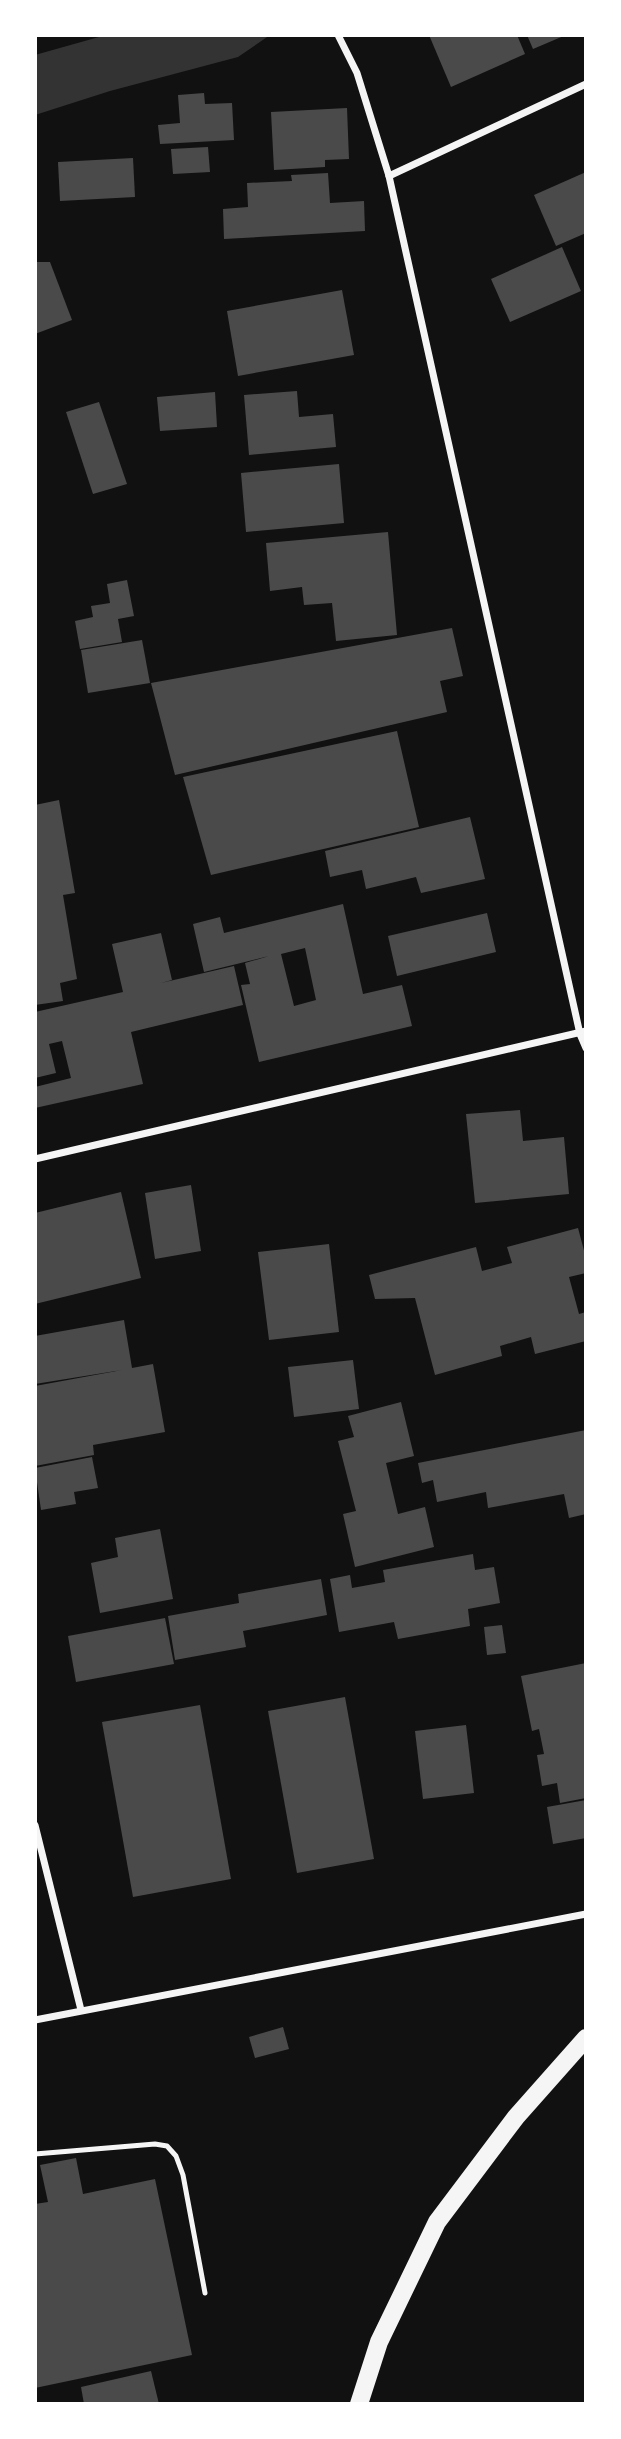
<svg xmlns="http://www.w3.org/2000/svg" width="621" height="2439" font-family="'Libre Baskerville',serif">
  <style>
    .water { fill: #333 }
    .building { fill: #4a4a4a; fill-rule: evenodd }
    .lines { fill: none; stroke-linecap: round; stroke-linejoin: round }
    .service { stroke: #f5f5f5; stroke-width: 5 }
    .minor { stroke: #f5f5f5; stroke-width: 7 }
    .primary { stroke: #f5f5f5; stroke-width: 18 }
  </style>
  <rect width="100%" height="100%" fill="#111"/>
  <path class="water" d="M 106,35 L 270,35 L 238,57 L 110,91 L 35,115 L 35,55 Z"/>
  <g class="building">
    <path d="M 429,35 L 517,35 L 525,54 L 451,87 Z"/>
    <path d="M 527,35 L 566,35 L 533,49 Z"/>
    <path d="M 204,93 L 205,104 L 232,103 L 234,140 L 160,144 L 158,125 L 180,123 L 178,95 Z"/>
    <path d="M 347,108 L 349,159 L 325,160 L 325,167 L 274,170 L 271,112 Z"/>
    <path d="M 208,147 L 210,172 L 173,174 L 171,149 Z"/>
    <path d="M 133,158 L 135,197 L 60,201 L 58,162 Z"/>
    <path d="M 586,172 L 586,233 L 556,246 L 534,195 Z"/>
    <path d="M 328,173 L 330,203 L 364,201 L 365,231 L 224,239 L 223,209 L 248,207 L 247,183 L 292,181 L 291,175 Z"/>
    <path d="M 562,247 L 581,291 L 510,322 L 491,279 Z"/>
    <path d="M 35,262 L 50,262 L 72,320 L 35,334 Z"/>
    <path d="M 342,290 L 354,355 L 238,376 L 227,311 Z"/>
    <path d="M 297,391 L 299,417 L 333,414 L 336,447 L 249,455 L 244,395 Z"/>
    <path d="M 215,392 L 217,427 L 160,431 L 157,397 Z"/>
    <path d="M 99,402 L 127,484 L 93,494 L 66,412 Z"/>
    <path d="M 339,464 L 344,523 L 246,532 L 241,473 Z"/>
    <path d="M 388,532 L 397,635 L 336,641 L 332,603 L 304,605 L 302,587 L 270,591 L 266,543 Z"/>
    <path d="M 127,580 L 134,616 L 118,619 L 122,642 L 80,649 L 75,621 L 93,617 L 91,606 L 110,603 L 107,584 Z"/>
    <path d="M 452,628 L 463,676 L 440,681 L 447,712 L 175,775 L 151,683 Z"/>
    <path d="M 142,640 L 150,683 L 88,693 L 81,650 Z"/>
    <path d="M 397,731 L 419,827 L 211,875 L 183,777 Z"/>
    <path d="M 59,800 L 75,893 L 63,895 L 77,979 L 60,983 L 63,1001 L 35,1005 L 35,805 Z"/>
    <path d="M 470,817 L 485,879 L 421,893 L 416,877 L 366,889 L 362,870 L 330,877 L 325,851 Z"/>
    <path d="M 343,904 L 363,994 L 402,985 L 412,1026 L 259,1062 L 241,985 L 250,984 L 245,963 L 269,956 L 204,972 L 193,924 L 220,917 L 224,933 ZM 305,948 L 316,1000 L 294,1006 L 281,954 Z"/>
    <path d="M 487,913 L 496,952 L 397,976 L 388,936 Z"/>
    <path d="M 161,933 L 172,980 L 161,983 L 234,966 L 243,1005 L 131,1032 L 143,1084 L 35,1108 L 35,1087 L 71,1078 L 62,1041 L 49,1044 L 56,1073 L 35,1078 L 35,1012 L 123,992 L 112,944 Z"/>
    <path d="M 520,1110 L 523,1141 L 564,1137 L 569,1194 L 475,1203 L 466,1114 Z"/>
    <path d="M 191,1185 L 201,1251 L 155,1259 L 145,1193 Z"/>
    <path d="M 121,1192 L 141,1278 L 35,1304 L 35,1213 Z"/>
    <path d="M 578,1228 L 586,1258 L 586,1273 L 569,1277 L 579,1314 L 586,1312 L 586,1341 L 535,1354 L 531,1337 L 500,1346 L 502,1356 L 435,1375 L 415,1298 L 375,1299 L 369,1275 L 476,1247 L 482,1271 L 512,1263 L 507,1247 Z"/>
    <path d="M 329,1244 L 339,1332 L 269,1340 L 258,1252 Z"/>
    <path d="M 124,1320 L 132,1368 L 153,1364 L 165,1432 L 93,1445 L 94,1455 L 35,1466 L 35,1386 L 122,1370 L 35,1384 L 35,1336 Z"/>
    <path d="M 353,1360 L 359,1409 L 294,1417 L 288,1367 Z"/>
    <path d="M 401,1402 L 414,1456 L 386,1463 L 398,1514 L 425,1507 L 434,1547 L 355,1567 L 343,1514 L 356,1511 L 338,1441 L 354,1437 L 348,1416 Z"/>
    <path d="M 586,1430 L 586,1514 L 569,1518 L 564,1494 L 488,1508 L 486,1492 L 437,1502 L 433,1480 L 422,1483 L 418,1463 Z"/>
    <path d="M 92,1457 L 98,1488 L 74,1492 L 76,1504 L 41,1510 L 35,1468 Z"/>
    <path d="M 160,1529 L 173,1599 L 100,1613 L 91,1563 L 118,1557 L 115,1538 Z"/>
    <path d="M 473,1554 L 475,1570 L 494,1567 L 500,1603 L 468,1609 L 470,1626 L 398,1639 L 394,1622 L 339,1632 L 330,1579 L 350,1575 L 352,1588 L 385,1582 L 383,1570 Z"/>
    <path d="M 321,1579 L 327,1615 L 243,1631 L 246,1647 L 175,1660 L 168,1616 L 239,1603 L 238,1594 Z"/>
    <path d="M 165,1618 L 174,1664 L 76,1682 L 68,1636 Z"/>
    <path d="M 502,1625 L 506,1653 L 487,1655 L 484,1627 Z"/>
    <path d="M 586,1663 L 586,1798 L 560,1803 L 557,1783 L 542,1786 L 537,1755 L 544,1754 L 539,1729 L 532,1731 L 521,1676 Z"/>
    <path d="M 345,1697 L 374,1859 L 297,1873 L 268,1711 Z"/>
    <path d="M 200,1705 L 231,1879 L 133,1897 L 102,1722 Z"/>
    <path d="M 466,1725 L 474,1793 L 423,1799 L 415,1731 Z"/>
    <path d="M 586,1800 L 586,1838 L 553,1844 L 547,1807 Z"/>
    <path d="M 283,2027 L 289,2049 L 255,2058 L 249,2037 Z"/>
    <path d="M 76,2158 L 83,2194 L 155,2179 L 192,2355 L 35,2388 L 35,2204 L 48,2202 L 40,2165 Z"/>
    <path d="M 151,2371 L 159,2404 L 84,2404 L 81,2387 Z"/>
  </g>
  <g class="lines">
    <path class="service" d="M 35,2154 L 155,2144 L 167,2146 L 176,2156 L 183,2175 L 205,2293"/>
    <g class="minor">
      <path d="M 338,35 L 357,73 L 389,176 L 580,1034 L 586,1048"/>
      <path d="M 389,176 L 586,84"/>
      <path d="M 35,1159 L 586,1031"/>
      <path d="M 35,1825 L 81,2010"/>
      <path d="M 35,2020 L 586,1914"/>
    </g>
    <path class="primary" d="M 359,2404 L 379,2342 L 437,2222 L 516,2117 L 586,2038"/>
  </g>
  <rect width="621" height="2439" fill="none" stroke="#ffffff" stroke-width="74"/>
</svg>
